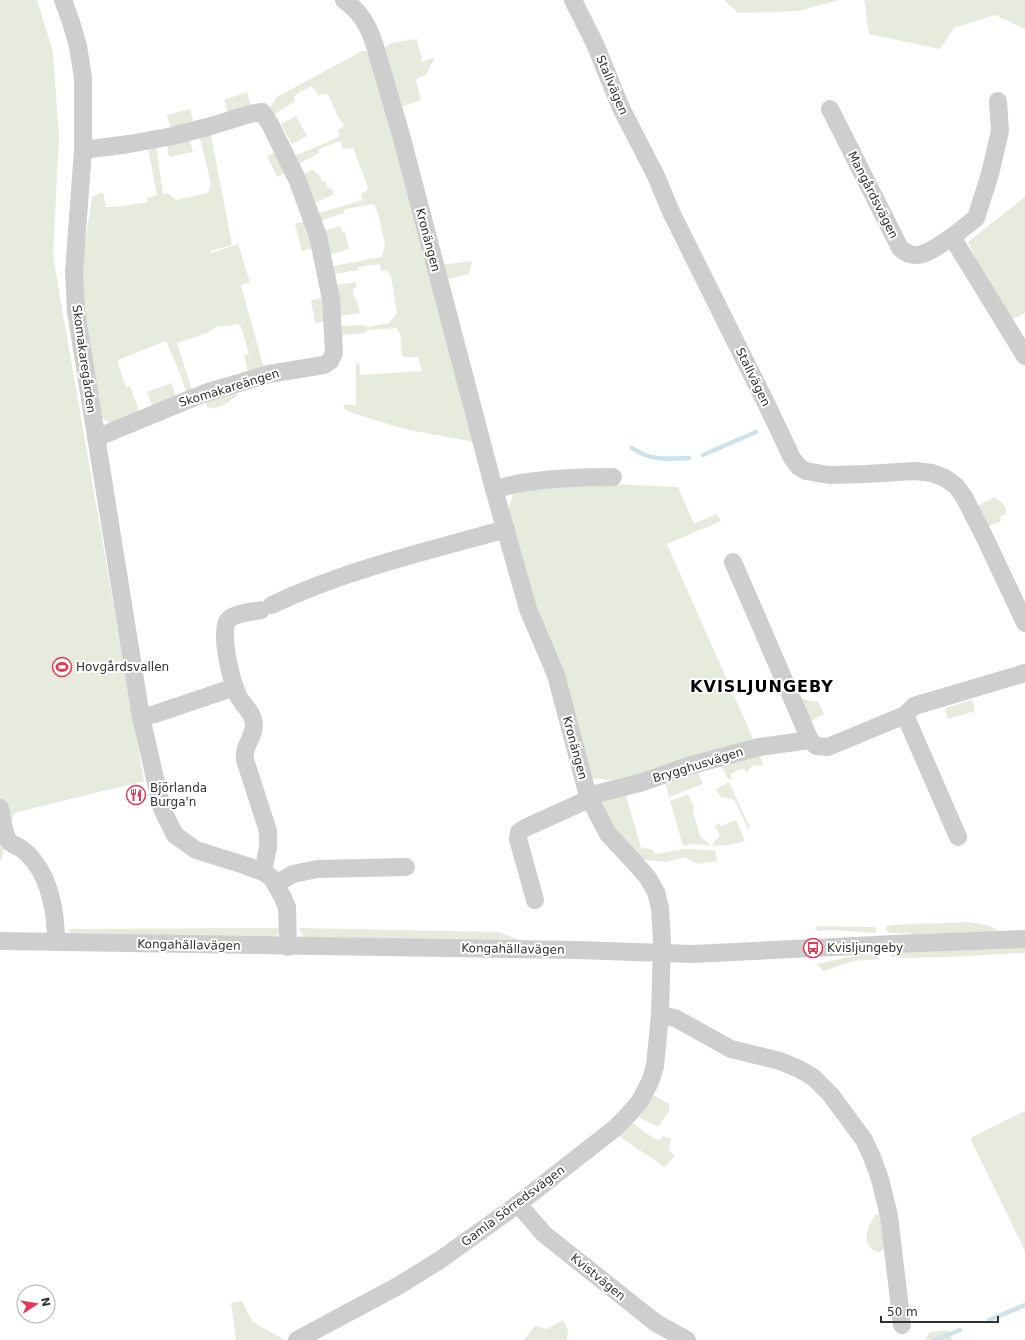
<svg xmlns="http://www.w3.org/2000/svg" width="1025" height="1340" font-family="'DejaVu Sans',sans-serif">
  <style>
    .green { fill: #e6ebdd }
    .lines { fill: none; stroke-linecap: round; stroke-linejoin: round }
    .stream { stroke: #cde3ec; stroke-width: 4.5 }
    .minor { stroke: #cecece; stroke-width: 18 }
    .labels { text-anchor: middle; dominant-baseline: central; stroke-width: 4; stroke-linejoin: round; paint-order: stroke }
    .street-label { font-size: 12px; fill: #313131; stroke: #fff }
    .poi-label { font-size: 12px; fill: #313131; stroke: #fff; text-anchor: start }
    .district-label { font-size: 16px; font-weight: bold; letter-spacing: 1px; fill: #000; stroke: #fff }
  </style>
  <rect width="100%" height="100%" fill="#fff"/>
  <g class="green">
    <path d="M 0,0 L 37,0 L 53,52 L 59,136 L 53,256 L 144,781 L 14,813 L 1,860 L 0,860 Z"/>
    <path d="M 724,0 L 839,0 L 798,11 L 738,13 Z"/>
    <path d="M 864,0 L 1025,0 L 1025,29 L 995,15 L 954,28 L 940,49 L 869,34 Z"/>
    <path d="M 417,39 L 422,62 L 435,57 L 426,75 L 418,78 L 416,80 L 421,100 L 399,107 L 384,49 L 391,43 Z"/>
    <path d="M 362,51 L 366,51 L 373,61 L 480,443 L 404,429 L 349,412 L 345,409 L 343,405 L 356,405 L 356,363 L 359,363 L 360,375 L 422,371 L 418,357 L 404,357 L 402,355 L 400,333 L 397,328 L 368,330 L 365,333 L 342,335 L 341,326 L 364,325 L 368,327 L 389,323 L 397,313 L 391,275 L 385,270 L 381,271 L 380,264 L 359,267 L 358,270 L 334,274 L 332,266 L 382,257 L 385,245 L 378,213 L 374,204 L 345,209 L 343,213 L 321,221 L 319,213 L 363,200 L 361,193 L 366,192 L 368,187 L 353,148 L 343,149 L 340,141 L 319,149 L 319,153 L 299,164 L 295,156 C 310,149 325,144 340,136 L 337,130 L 345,126 L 338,117 L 328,94 L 323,94 L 319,96 L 312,86 L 298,93 L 294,97 L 294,102 L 273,115 L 270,107 L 277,97 Z"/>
    <path d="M 247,92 L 251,106 L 228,114 L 224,100 Z"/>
    <path d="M 190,109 L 194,124 L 171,130 L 167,115 Z"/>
    <path d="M 296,116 L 307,136 L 292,144 L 281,124 Z"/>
    <path d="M 210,130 L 232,245 L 210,251 L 211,253 L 238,244 L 250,282 L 241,285 L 264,369 L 248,373 L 244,355 L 249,354 L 241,327 L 239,324 L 227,326 L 218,326 L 207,333 L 177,343 L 192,390 L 186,392 L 180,374 L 166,341 L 118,360 L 118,364 L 126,388 L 130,386 L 139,411 L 113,423 L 108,422 L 102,418 L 83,300 L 82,263 L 92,197 L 103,192 L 106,207 L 115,207 L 147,202 L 147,198 L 157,195 L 148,148 L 156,146 L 163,194 L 168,193 L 176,200 L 208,193 L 211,184 L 199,134 Z"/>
    <path d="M 189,137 L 193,152 L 169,157 L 167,145 Z"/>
    <path d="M 280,150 L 290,171 L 277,177 L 267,156 Z"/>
    <path d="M 313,170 L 320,176 L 322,182 L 325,181 L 328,189 L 331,188 L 334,194 L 314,203 L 304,174 Z"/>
    <path d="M 1025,197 L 1025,313 L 1009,321 L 978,264 L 968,242 Z"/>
    <path d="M 309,220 L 317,247 L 302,251 L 295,224 Z"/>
    <path d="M 340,226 L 342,232 L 345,232 L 349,249 L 330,255 L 323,231 Z"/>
    <path d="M 472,261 L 469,274 L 444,280 L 441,265 Z"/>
    <path d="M 355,282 L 357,287 L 353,289 L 354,298 L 356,298 L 360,313 L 340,316 L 336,285 Z"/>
    <path d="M 327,297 L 331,320 L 315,323 L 311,300 Z"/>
    <path d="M 171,383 L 176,397 L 153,407 L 147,392 Z"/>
    <path d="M 234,389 L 237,396 C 228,402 218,411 207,407 L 205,398 Z"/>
    <path d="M 583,483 L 678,487 L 694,524 L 717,514 L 721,521 L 667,544 L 754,741 L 617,781 L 591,778 L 507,515 L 513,494 L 534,485 Z"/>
    <path d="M 995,497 C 1001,502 1007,505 1006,514 L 1000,517 L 1001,521 L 990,526 L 984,526 L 975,507 Z"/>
    <path d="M 801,699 L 818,702 L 824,714 L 811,721 Z"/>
    <path d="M 972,700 L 975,711 L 948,719 L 945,708 Z"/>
    <path d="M 759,753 L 763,765 L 752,766 L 746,773 L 744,768 L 730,774 L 732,779 L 728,779 L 721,765 Z"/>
    <path d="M 697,770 L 703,784 L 669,797 L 664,780 Z"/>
    <path d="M 729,782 L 750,828 L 748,829 L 735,801 L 732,799 L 721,797 L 716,789 Z"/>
    <path d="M 625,792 L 641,848 L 651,849 L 656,854 L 685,849 L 715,850 L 717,861 L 698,864 L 684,857 L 666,862 L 643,860 L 601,814 L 601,801 Z"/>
    <path d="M 688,794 L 694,807 L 693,811 L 700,836 L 710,845 L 692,844 L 683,846 L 670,801 Z"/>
    <path d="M 736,820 L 745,841 L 728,845 L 713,846 L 713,843 L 719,837 L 718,830 L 715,827 L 719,823 L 721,826 Z"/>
    <path d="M 969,922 C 979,924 991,924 998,931 L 996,932 L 915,934 L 890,933 L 888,932 L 886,929 L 887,926 L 892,925 Z"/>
    <path d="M 816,926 L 875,927 L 876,933 L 833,930 L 817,931 Z"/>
    <path d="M 280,928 L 277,935 L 273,937 L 71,933 L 68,929 Z"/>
    <path d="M 299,928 L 496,932 C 506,934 514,938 524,941 L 304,937 L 301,933 Z"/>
    <path d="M 1025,946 L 1025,953 L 946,957 L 906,958 L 891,957 L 891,954 L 917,951 Z"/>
    <path d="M 878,954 L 878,959 L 853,961 L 824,971 L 816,964 L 855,956 Z"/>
    <path d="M 654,1095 L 669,1104 L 669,1111 L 658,1127 L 640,1118 L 639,1115 Z"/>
    <path d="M 1025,1111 L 1025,1251 L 970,1138 Z"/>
    <path d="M 631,1122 L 653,1138 L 659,1140 L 663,1136 L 671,1139 C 670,1147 665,1149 675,1155 L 665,1167 L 617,1135 Z"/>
    <path d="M 876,1214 L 880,1215 L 885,1246 L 882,1251 L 878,1252 C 860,1246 867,1226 876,1214 Z"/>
    <path d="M 242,1301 L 253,1322 L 283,1339 L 281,1340 L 236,1340 L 231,1303 Z"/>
    <path d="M 563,1320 L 568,1331 L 567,1340 L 524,1340 L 535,1326 L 547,1329 Z"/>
    <path d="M 947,1330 L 953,1340 L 925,1340 L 930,1332 Z"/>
  </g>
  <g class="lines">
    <g class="stream">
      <path d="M 632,448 C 651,461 667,459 689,458"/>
      <path d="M 703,455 L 756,432"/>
      <path d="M 989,1320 L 1025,1305"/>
      <path d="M 935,1340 L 960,1330"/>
    </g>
    <g class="minor">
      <path d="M 63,0 L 71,22 L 78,46 L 83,78 L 83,150 L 74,272 L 76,311 L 141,717 L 162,809 L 175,835 L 196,850 L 244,865 L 263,872 L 272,878 L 283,898 L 287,907 L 288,947"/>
      <path d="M 573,0 L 595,44 L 621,108 L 656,176 L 671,212 L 768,407 L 792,458 L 799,467 L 806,471 L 829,475 L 866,474 L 915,471 L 932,473 L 945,478 L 956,486 L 964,497 L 984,536 L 1025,623"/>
      <path d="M 830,109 L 900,248 C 918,265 935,247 952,237 L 1025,356"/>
      <path d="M 83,150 L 129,144 L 173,136 L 211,126 L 250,114 L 262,112 L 270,124 L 297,179 L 318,236 L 331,299 L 334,353 L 330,361 L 324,365 L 269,374 L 205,393 L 96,438"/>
      <path d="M 952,237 L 976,218 L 990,174 L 1000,131 L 998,101"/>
      <path d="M 494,489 C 506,487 517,483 528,482 C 556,478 584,477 613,477"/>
      <path d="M 733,562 L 810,740"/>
      <path d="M 272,605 C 344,570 428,551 506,529"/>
      <path d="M 261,610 C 251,612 236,613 229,619 C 218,628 232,688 240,699 C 244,706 250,710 253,719 C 257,733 246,741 245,754 C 244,756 245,760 246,763 L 268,831 L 268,847 L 263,872"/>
      <path d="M 905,715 L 958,837"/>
      <path d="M 141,717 L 155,714 L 235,687"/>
      <path d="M 588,796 L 643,782 L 688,766 L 759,747 L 810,740 L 816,746 L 828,747 L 905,715 L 914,706 L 1025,673"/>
      <path d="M 0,808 C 2,818 3,832 9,841 C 12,845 18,846 22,849 C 26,852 30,856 33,860 C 51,881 56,916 56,942"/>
      <path d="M 276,884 L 293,874 L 317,869 L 406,867"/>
      <path d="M 535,900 L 518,839 L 519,832 L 525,828 L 589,799"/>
      <path d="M 0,941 L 578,950 L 693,954 L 894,944 L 1025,939"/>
      <path d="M 660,1015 L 675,1018 L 731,1049 L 780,1061 L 799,1069 L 813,1077 L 831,1095 L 864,1140 L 872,1157 L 880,1179 L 889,1216 L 902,1325"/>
      <path d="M 518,1204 L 544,1234 L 656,1323 L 687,1340"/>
      <path d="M 297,1340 L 398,1286 L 440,1260 L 518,1204 L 614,1129 L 629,1114 L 640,1101 L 650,1082 L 655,1066 L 660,1015 L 662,942 L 660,908 L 656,892 L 648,878 L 636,864 L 608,834 L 588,796 L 556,675 L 528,609 L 494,489 L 401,135 L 374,43 C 368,25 360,11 344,0"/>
    </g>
  </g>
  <defs>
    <g id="stadium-ring" transform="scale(1)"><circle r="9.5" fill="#fff" stroke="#e23a54" stroke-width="1.5"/><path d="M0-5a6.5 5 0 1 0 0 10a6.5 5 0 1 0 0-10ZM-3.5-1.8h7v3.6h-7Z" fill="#e23a54"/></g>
    <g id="restaurant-ring" transform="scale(1)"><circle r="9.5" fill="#fff" stroke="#e23a54" stroke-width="1.5"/><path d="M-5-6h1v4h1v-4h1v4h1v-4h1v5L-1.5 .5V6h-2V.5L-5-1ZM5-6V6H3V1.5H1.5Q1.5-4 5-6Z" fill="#e23a54"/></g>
    <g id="bus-ring" transform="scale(1)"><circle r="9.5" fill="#fff" stroke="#e23a54" stroke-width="1.5"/><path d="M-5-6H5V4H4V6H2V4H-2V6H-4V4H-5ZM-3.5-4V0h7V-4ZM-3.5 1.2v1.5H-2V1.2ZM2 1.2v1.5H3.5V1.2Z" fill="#e23a54"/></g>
  </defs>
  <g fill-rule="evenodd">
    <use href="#stadium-ring" x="62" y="667"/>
    <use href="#restaurant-ring" x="136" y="795"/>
    <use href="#bus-ring" x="813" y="948"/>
  </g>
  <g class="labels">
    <g class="street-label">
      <text transform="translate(612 85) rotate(67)">Stallvägen</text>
      <text transform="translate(873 195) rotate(63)">Mangårdsvägen</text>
      <text transform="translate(428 240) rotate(75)">Kronängen</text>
      <text transform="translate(84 359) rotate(82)">Skomakaregården</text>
      <text transform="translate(753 377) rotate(64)">Stallvägen</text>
      <text transform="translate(229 388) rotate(-17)">Skomakareängen</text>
      <text transform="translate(575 748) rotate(75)">Kronängen</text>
      <text transform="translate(698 765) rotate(-17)">Brygghusvägen</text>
      <text transform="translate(189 945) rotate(1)">Kongahällavägen</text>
      <text transform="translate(513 949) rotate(1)">Kongahällavägen</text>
      <text transform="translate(513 1206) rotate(-37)">Gamla Sörredsvägen</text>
      <text transform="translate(598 1277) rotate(39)">Kvistvägen</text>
    </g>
    <g class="poi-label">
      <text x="76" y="667">Hovgårdsvallen</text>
      <text x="150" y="788">Björlanda<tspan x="150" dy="14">Burga'n</tspan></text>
      <text x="827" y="948">Kvisljungeby</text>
    </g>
    <g class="district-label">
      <text x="762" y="686">KVISLJUNGEBY</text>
    </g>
  </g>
  <g transform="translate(36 1304) rotate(78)"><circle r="19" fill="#ffffff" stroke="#adadad"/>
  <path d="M0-3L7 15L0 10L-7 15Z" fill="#e23a54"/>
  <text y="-6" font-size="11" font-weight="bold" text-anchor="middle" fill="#313131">N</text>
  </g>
  <path d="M881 1316v6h117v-6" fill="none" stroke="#313131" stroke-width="2"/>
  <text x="887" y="1316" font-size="12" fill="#313131" stroke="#ffffff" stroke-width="3" paint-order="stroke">50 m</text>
</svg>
